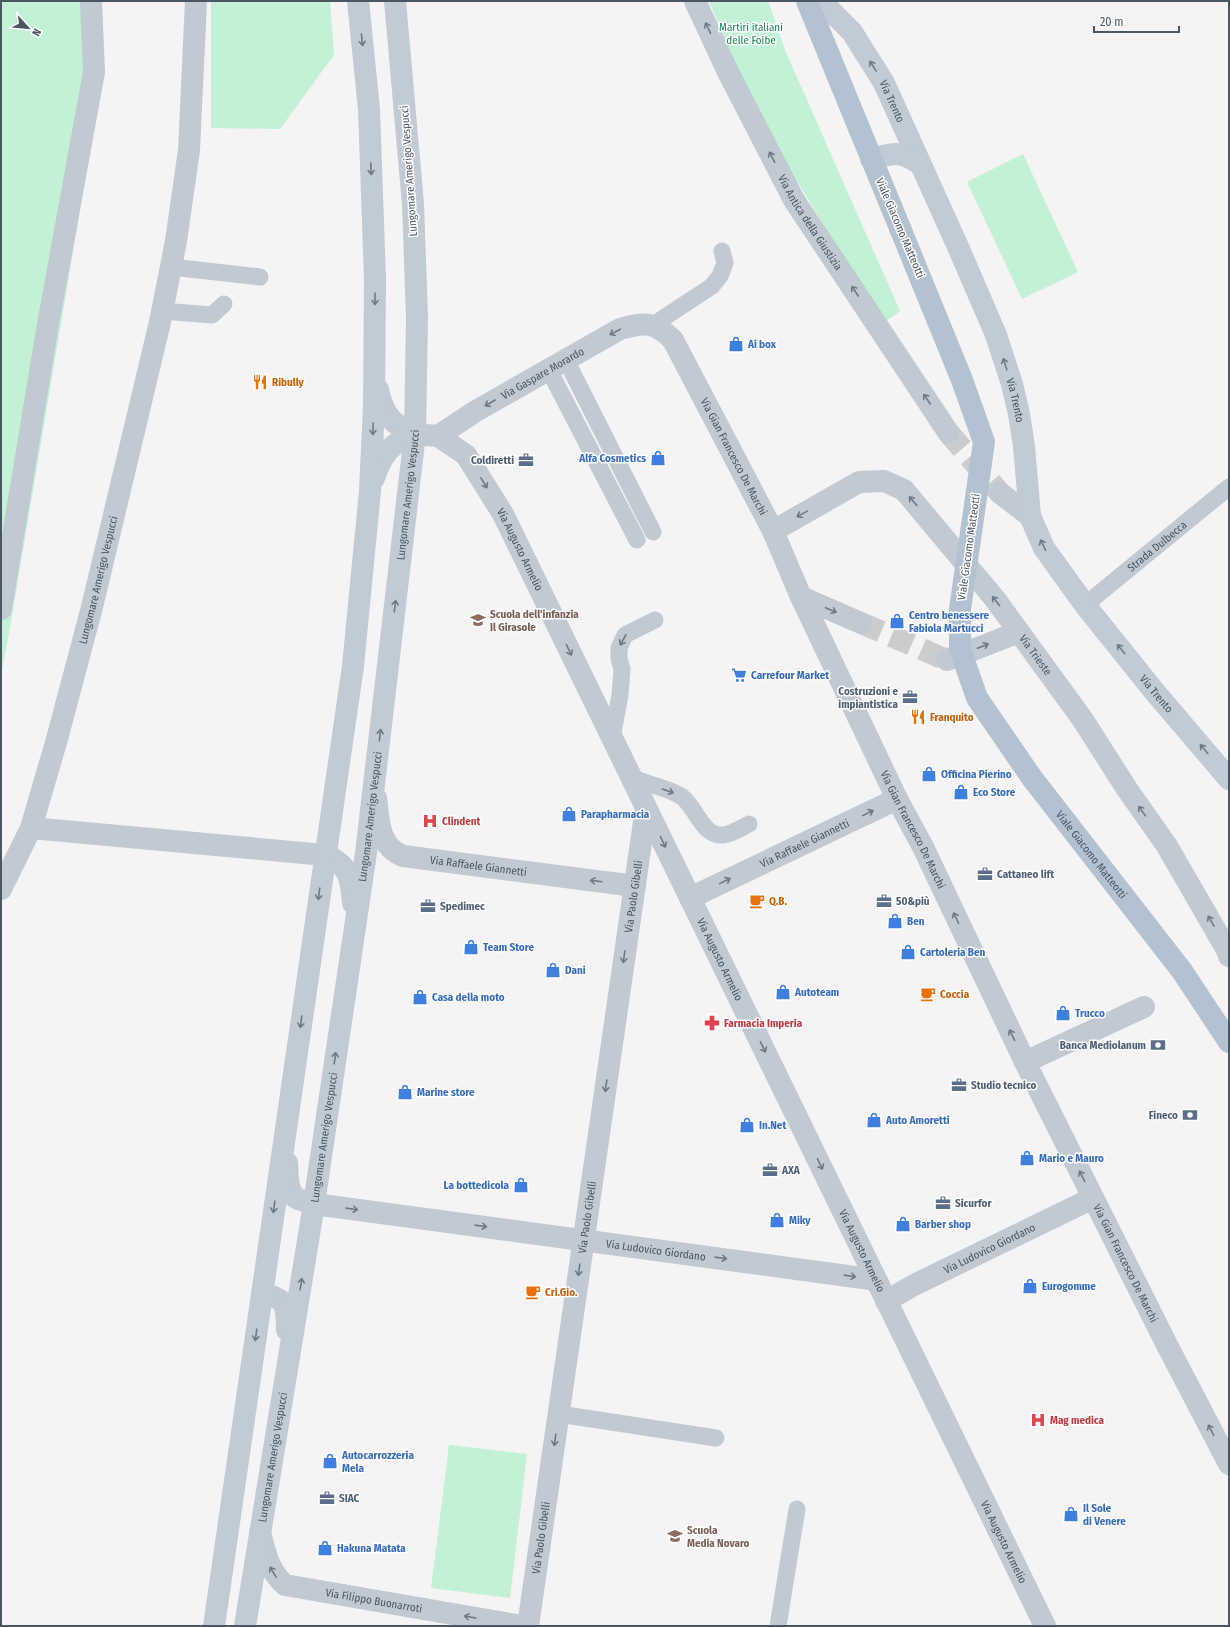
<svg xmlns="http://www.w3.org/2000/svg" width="1230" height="1627" font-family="'Fira Sans Condensed',sans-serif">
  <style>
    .green { fill: #c3f1d5 }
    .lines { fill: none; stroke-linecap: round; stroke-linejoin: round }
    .street-tunnel { stroke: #caccce; stroke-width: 22; stroke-dasharray: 22 11; stroke-linecap: butt }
    .lane { stroke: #c1cad2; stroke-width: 17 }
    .street { stroke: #c1cad2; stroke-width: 22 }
    .secondary { stroke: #c1cbd6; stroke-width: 22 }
    .primary { stroke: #b3c2d1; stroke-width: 22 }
    .primary-bridge { stroke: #b3c2d1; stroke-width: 22 }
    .oneway { stroke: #6e7983 }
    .oneway2 { stroke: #6e7984 }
    .labels { text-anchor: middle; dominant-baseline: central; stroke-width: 3; stroke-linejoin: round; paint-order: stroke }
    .park-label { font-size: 11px; fill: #17864f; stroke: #fff }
    .street-label { font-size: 11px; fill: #4a5661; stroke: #fff }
    .shop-label { font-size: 11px; font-weight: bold; fill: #366cbe; stroke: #fff; text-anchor: start }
    .food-label { font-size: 11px; font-weight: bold; fill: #c56008; stroke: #fff; text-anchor: start }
    .service-label { font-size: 11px; font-weight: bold; fill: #4e5e75; stroke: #fff; text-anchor: start }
    .education-label { font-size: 11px; font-weight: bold; fill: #785e54; stroke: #fff; text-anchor: start }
    .health-label { font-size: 11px; font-weight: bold; fill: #be3a42; stroke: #fff; text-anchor: start }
  </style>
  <rect width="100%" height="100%" fill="#f5f3f3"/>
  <g class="green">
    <path d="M 1,1 L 99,1 L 103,73 L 11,622 L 1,675 Z"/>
    <path d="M 211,1 L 330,1 L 334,55 L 280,129 L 211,128 Z"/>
    <path d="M 709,1 L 768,1 L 785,50 L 900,311 L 886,321 L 828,232 L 780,153 L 741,77 Z"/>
    <path d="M 1023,154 L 1078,272 L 1022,299 L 967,182 Z"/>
    <path d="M 449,1445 L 527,1454 L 510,1598 L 431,1588 Z"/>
  </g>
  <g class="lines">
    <g class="street-tunnel">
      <path d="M 948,432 L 1000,493"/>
      <path d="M 861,623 L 947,660"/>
    </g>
    <g class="lane">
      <path d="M 171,267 L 260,277"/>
      <path d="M 162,311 L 212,315 L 224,304"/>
      <path d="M 653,325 L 712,286 L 720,276 L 725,263 L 722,251"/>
      <path d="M 566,360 L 653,532"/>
      <path d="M 549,370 L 637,540"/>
      <path id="s1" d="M 1085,605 L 1229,487"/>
      <path d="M 612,738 L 620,695 L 622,669 L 619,659 L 619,648 L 625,635 L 655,620"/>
      <path d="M 632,778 C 647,784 665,787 679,795 C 696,804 701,837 723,835 C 732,834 741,828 749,824"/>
      <path d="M 559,1414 L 716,1438"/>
      <path d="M 778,1626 L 797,1509"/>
    </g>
    <g class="street">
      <path id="s2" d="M 695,1 L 729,74 L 794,200 L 948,432"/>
      <path id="s3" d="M 426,435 L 438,436 L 466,455 L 503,514 L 1045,1626"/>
      <path id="s4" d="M 438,436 L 476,411 L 620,329 C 645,322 654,321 673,340 L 773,531 L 801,597 L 897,799 L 923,847 L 1025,1062 L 1167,1345 L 1229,1464"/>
      <path d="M 1000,493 L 1030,516"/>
      <path id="s5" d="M 773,531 L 859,482 L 884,481 L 904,490 L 995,599 L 1083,720 L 1127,789 L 1167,846 L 1227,950 L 1229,956"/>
      <path d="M 801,597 L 861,623"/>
      <path d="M 1,609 L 47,330 L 94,72 L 91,1"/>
      <path d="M 947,660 L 1019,632"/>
      <path id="s6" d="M 376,798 C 379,821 378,846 403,856 L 635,886"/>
      <path d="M 31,828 L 325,855"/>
      <path id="s7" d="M 1,889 L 31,828 L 57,739 L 92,607 L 160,322 L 176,241 L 189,150 L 196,1"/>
      <path id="s8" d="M 690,898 L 897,799"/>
      <path d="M 1025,1062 L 1144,1007"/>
      <path id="s9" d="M 314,1204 L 870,1279 L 878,1283"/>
      <path id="s10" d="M 886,1301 L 916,1284 L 1093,1198"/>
      <path id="s11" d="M 260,1533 C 266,1554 268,1570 285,1585 L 522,1626"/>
      <path id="s12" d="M 528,1626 L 646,808"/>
    </g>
    <g class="secondary">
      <path id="s13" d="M 821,1 L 852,32 L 884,83 L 959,249 L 996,335 L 1012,384 L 1019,414 L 1024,446 L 1030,516 L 1044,548 L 1085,605 L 1154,691 L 1229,779"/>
      <path d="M 871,159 C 895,153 898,150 920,164"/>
      <path d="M 378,390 C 383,414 393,426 415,434"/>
      <path d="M 374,478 C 382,454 391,443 415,434"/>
      <path d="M 325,855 C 350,865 351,879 353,903"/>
      <path d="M 287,1163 C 288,1174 286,1193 298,1199 C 303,1201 309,1202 314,1204"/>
      <path d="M 262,1294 C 288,1298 286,1306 287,1330"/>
      <path d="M 214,1626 L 353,666 L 370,491 L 374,406 L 375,278 L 369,109 L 358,1"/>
      <path id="s14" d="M 245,1626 L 314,1204 L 366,853 L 415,434 L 417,318 L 413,204 L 395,1"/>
    </g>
    <g class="primary">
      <path d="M 807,1 L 900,228"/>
      <path id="s15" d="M 1032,778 L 1182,971 L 1229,1042"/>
    </g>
    <path class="primary-bridge" d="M 900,228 L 962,380 L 984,442 L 960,609 L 960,649 L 977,698 L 1032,778"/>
  </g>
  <defs><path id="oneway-shaft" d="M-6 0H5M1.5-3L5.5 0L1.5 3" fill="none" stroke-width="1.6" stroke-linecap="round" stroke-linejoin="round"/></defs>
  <g class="oneway">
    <use href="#oneway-shaft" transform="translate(708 28) rotate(-115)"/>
    <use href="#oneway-shaft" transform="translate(772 157) rotate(-117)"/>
    <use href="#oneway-shaft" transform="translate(855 291) rotate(-124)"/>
    <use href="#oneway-shaft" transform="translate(615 332) rotate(152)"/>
    <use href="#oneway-shaft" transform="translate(927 399) rotate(-124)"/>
    <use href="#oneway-shaft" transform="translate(490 403) rotate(150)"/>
    <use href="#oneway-shaft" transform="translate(484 483) rotate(58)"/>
    <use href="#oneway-shaft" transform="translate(913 501) rotate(-130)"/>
    <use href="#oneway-shaft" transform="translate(802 514) rotate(151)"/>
    <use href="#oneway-shaft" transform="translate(996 601) rotate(-128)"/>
    <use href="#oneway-shaft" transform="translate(831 610) rotate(23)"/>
    <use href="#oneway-shaft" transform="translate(623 640) rotate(119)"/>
    <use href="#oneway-shaft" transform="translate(983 646) rotate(-21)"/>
    <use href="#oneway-shaft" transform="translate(569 650) rotate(64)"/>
    <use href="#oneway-shaft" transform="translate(668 791) rotate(19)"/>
    <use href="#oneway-shaft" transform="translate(1142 811) rotate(-125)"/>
    <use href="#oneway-shaft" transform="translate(868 813) rotate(-26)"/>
    <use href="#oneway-shaft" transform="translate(663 842) rotate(64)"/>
    <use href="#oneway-shaft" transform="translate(596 881) rotate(-173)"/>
    <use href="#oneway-shaft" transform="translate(725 881) rotate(-26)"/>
    <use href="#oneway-shaft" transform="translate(956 918) rotate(-116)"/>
    <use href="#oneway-shaft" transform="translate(1211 921) rotate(-120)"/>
    <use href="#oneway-shaft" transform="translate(624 957) rotate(98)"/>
    <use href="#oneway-shaft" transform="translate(1012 1035) rotate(-116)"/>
    <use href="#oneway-shaft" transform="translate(763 1047) rotate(64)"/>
    <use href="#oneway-shaft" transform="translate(606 1086) rotate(98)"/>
    <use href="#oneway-shaft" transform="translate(820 1164) rotate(64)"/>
    <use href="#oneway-shaft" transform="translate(1082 1176) rotate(-117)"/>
    <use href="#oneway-shaft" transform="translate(352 1209) rotate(8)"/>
    <use href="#oneway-shaft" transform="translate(481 1226) rotate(8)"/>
    <use href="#oneway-shaft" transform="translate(721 1258) rotate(8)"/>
    <use href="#oneway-shaft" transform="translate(579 1270) rotate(98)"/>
    <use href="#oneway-shaft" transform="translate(850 1276) rotate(8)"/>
    <use href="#oneway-shaft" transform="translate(1211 1430) rotate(-118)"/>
    <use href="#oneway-shaft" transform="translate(555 1440) rotate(98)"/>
    <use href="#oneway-shaft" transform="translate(273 1572) rotate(-121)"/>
    <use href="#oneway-shaft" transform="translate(470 1617) rotate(-170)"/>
  </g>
  <g class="oneway2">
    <use href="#oneway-shaft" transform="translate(362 40) rotate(84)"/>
    <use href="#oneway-shaft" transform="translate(873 66) rotate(-122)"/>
    <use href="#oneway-shaft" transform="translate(371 169) rotate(88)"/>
    <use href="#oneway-shaft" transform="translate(375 299) rotate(90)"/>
    <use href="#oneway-shaft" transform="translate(1005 364) rotate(-108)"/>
    <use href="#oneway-shaft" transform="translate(373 429) rotate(92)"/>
    <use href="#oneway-shaft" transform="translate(1043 545) rotate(-116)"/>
    <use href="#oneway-shaft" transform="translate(395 606) rotate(-83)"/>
    <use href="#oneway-shaft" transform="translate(1121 649) rotate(-129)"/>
    <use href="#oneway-shaft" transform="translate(380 735) rotate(-83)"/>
    <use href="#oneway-shaft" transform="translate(1204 749) rotate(-130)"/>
    <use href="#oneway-shaft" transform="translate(319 894) rotate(98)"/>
    <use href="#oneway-shaft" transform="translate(301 1022) rotate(98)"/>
    <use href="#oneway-shaft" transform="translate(335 1058) rotate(-82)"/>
    <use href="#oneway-shaft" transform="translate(274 1207) rotate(98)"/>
    <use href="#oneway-shaft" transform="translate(301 1284) rotate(-81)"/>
    <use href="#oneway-shaft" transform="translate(256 1335) rotate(98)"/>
  </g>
  <defs>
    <g id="shop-bare" transform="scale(1.2)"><path d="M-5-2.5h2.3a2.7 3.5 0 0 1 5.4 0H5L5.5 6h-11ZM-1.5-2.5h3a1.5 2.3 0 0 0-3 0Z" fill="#3f7fe0" stroke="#fff" stroke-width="2.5" paint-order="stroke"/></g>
    <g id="restaurant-bare" transform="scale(1.2)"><path d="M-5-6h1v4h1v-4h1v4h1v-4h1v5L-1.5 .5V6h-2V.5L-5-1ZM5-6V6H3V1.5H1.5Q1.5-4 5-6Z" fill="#e8710a" stroke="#fff" stroke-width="2.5" paint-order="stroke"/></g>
    <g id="office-bare" transform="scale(1.2)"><path d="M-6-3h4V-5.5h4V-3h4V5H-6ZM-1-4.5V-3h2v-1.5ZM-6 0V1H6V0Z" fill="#5c6f8a" stroke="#fff" stroke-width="2.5" paint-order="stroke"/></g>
    <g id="school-bare" transform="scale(1.2)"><path d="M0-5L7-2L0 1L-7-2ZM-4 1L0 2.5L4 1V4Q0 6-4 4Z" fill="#8d6e63" stroke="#fff" stroke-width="2.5" paint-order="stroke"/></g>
    <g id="supermarket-bare" transform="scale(1.2)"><path d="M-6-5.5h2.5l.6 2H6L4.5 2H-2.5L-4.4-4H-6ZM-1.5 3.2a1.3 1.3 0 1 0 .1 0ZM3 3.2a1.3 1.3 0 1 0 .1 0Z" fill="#3f7fe0" stroke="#fff" stroke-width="2.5" paint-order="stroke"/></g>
    <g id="hospital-bare" transform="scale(1.2)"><path d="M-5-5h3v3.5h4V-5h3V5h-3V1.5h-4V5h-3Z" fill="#e0444e" stroke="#fff" stroke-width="2.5" paint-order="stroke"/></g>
    <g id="cafe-bare" transform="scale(1.2)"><path d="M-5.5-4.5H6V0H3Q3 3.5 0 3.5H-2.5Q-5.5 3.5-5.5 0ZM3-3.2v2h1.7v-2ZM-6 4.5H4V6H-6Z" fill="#e8710a" stroke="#fff" stroke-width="2.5" paint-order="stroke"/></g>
    <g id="pharmacy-bare" transform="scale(1.2)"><path d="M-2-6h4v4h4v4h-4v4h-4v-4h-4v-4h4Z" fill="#e0444e" stroke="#fff" stroke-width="2.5" paint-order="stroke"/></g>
    <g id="bank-bare" transform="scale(1.2)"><path d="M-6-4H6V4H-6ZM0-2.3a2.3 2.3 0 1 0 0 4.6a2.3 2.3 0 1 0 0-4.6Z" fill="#5c6f8a" stroke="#fff" stroke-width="2.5" paint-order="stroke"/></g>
  </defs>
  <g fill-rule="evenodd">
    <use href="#shop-bare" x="736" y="344"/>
    <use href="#restaurant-bare" x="260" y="382"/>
    <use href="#shop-bare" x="658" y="458"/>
    <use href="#office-bare" x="526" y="460"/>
    <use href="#school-bare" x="478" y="620"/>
    <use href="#shop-bare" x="897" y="621"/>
    <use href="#supermarket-bare" x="739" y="675"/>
    <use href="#office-bare" x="910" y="697"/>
    <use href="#restaurant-bare" x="918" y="717"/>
    <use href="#shop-bare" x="929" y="774"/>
    <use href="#shop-bare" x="961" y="792"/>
    <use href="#shop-bare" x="569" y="814"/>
    <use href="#hospital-bare" x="430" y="821"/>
    <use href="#office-bare" x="985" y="874"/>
    <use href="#cafe-bare" x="757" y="901"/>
    <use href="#office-bare" x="884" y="901"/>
    <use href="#office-bare" x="428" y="906"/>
    <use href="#shop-bare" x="895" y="921"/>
    <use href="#shop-bare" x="471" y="947"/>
    <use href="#shop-bare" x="908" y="952"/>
    <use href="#shop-bare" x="553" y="970"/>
    <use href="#shop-bare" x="783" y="992"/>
    <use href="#cafe-bare" x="928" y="994"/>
    <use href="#shop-bare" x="420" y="997"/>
    <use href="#shop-bare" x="1063" y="1013"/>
    <use href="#pharmacy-bare" x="712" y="1023"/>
    <use href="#bank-bare" x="1158" y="1045"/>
    <use href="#office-bare" x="959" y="1085"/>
    <use href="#shop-bare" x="405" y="1092"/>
    <use href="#bank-bare" x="1190" y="1115"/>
    <use href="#shop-bare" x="874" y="1120"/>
    <use href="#shop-bare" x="747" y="1125"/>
    <use href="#shop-bare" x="1027" y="1158"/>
    <use href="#office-bare" x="770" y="1170"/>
    <use href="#shop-bare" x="521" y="1185"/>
    <use href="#office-bare" x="943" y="1203"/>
    <use href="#shop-bare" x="777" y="1220"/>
    <use href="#shop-bare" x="903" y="1224"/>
    <use href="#shop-bare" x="1030" y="1286"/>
    <use href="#cafe-bare" x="533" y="1292"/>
    <use href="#hospital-bare" x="1038" y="1420"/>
    <use href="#shop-bare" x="330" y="1461"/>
    <use href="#office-bare" x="327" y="1498"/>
    <use href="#shop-bare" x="1071" y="1514"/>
    <use href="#school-bare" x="675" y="1536"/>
    <use href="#shop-bare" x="325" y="1548"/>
  </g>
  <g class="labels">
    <g class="park-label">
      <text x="751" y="27">Martiri italiani<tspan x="751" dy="13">delle Foibe</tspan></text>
    </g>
    <g class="street-label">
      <text stroke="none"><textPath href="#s13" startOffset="124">Via Trento</textPath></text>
      <text transform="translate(409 171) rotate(-94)">Lungomare Amerigo Vespucci</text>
      <text stroke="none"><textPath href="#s2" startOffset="250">Via Antica della Giustizia</textPath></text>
      <text transform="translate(900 228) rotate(67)">Viale Giacomo Matteotti</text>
      <text stroke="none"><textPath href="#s4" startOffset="122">Via Gaspare Morardo</textPath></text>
      <text stroke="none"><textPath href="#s13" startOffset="448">Via Trento</textPath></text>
      <text stroke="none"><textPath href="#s4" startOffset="401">Via Gian Francesco De Marchi</textPath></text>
      <text stroke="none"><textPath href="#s14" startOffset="1143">Lungomare Amerigo Vespucci</textPath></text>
      <text stroke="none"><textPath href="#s1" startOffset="93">Strada Dulbecca</textPath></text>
      <text transform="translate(969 547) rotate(-82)">Viale Giacomo Matteotti</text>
      <text stroke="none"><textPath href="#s3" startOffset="155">Via Augusto Armelio</textPath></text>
      <text stroke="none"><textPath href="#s7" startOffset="325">Lungomare Amerigo Vespucci</textPath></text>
      <text stroke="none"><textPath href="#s5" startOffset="357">Via Trieste</textPath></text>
      <text stroke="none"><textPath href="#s13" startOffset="784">Via Trento</textPath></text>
      <text stroke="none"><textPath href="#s14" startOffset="819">Lungomare Amerigo Vespucci</textPath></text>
      <text stroke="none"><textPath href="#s4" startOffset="815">Via Gian Francesco De Marchi</textPath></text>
      <text stroke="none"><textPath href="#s8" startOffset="127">Via Raffaele Giannetti</textPath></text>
      <text stroke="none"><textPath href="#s15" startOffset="97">Viale Giacomo Matteotti</textPath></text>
      <text stroke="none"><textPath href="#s6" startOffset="144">Via Raffaele Giannetti</textPath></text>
      <text stroke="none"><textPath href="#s12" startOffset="737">Via Paolo Gibelli</textPath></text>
      <text stroke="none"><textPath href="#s3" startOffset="611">Via Augusto Armelio</textPath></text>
      <text stroke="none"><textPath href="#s14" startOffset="495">Lungomare Amerigo Vespucci</textPath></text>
      <text stroke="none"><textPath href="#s12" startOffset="413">Via Paolo Gibelli</textPath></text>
      <text stroke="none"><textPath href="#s10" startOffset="116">Via Ludovico Giordano</textPath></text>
      <text stroke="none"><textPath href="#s9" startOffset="345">Via Ludovico Giordano</textPath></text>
      <text stroke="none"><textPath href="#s3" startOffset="935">Via Augusto Armelio</textPath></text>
      <text stroke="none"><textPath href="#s4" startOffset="1298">Via Gian Francesco De Marchi</textPath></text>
      <text stroke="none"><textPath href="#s14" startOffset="171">Lungomare Amerigo Vespucci</textPath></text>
      <text stroke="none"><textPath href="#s12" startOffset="89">Via Paolo Gibelli</textPath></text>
      <text stroke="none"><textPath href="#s3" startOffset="1259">Via Augusto Armelio</textPath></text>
      <text stroke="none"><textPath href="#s11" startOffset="149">Via Filippo Buonarroti</textPath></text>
    </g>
    <g class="shop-label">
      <text x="748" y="344">Ai box</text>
      <text x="646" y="458" text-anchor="end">Alfa Cosmetics</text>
      <text x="909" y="615">Centro benessere<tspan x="909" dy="13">Fabiola Martucci</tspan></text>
      <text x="751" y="675">Carrefour Market</text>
      <text x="941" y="774">Officina Pierino</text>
      <text x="973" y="792">Eco Store</text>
      <text x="581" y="814">Parapharmacia</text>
      <text x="907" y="921">Ben</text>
      <text x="483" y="947">Team Store</text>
      <text x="920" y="952">Cartoleria Ben</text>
      <text x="565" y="970">Dani</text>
      <text x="795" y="992">Autoteam</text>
      <text x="432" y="997">Casa della moto</text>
      <text x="1075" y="1013">Trucco</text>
      <text x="417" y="1092">Marine store</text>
      <text x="886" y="1120">Auto Amoretti</text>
      <text x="759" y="1125">In.Net</text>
      <text x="1039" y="1158">Mario e Mauro</text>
      <text x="509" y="1185" text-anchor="end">La bottedicola</text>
      <text x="789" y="1220">Miky</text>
      <text x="915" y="1224">Barber shop</text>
      <text x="1042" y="1286">Eurogomme</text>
      <text x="342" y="1455">Autocarrozzeria<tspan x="342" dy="13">Mela</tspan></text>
      <text x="1083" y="1508">Il Sole<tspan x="1083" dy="13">di Venere</tspan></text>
      <text x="337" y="1548">Hakuna Matata</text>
    </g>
    <g class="food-label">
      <text x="272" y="382">Ribully</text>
      <text x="930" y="717">Franquito</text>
      <text x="769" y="901">Q.B.</text>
      <text x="940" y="994">Coccia</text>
      <text x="545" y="1292">Cri.Gio.</text>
    </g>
    <g class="service-label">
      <text x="514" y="460" text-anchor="end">Coldiretti</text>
      <text x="898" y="691" text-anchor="end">Costruzioni e<tspan x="898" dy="13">impiantistica</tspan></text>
      <text x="997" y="874">Cattaneo lift</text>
      <text x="896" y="901">50&amp;più</text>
      <text x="440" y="906">Spedimec</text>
      <text x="1146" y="1045" text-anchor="end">Banca Mediolanum</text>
      <text x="971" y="1085">Studio tecnico</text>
      <text x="1178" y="1115" text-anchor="end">Fineco</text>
      <text x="782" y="1170">AXA</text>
      <text x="955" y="1203">Sicurfor</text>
      <text x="339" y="1498">SIAC</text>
    </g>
    <g class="education-label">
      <text x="490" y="614">Scuola dell'infanzia<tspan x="490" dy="13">Il Girasole</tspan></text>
      <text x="687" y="1530">Scuola<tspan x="687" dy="13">Media Novaro</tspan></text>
    </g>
    <g class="health-label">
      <text x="442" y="821">Clindent</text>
      <text x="724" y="1023">Farmacia Imperia</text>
      <text x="1050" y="1420">Mag medica</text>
    </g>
  </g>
  <rect width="1230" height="1627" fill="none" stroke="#4a5661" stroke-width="4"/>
  <g transform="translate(28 28) rotate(117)" stroke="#ffffff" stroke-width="3" paint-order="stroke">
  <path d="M0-3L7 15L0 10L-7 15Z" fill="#4a5661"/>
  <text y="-6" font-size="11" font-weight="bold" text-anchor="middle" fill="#4a5661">N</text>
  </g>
  <path d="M1094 26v6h85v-6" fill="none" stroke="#4a5661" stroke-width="2"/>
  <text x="1100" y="26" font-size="12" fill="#4a5661" stroke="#ffffff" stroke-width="3" paint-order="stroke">20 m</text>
</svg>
